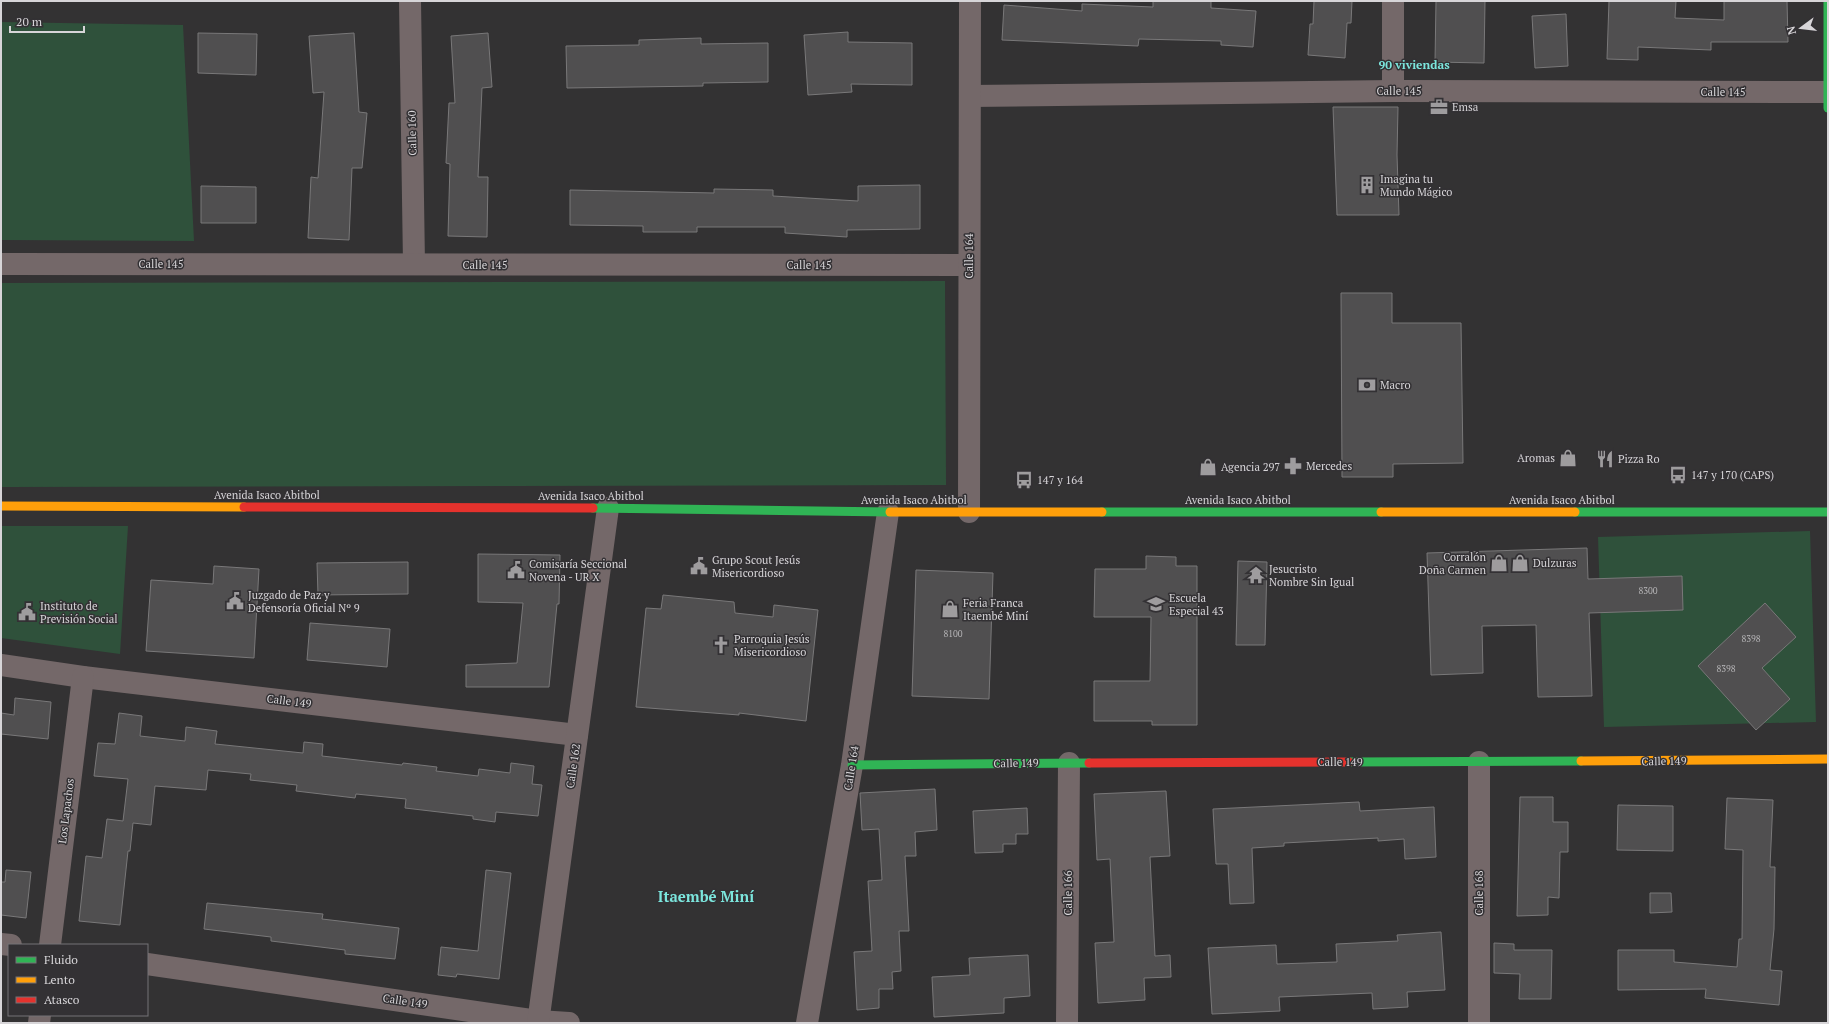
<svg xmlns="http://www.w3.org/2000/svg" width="1829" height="1024" font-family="'PT Serif',serif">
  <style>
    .green { fill: #2f513b }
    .building { fill: #504f50; stroke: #797879 }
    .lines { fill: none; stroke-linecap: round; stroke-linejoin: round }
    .street { stroke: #746869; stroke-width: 22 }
    .fast { stroke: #30b455; stroke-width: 9 }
    .slow { stroke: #ff9f0a; stroke-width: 9 }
    .jam { stroke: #e5322d; stroke-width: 9 }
    .labels { text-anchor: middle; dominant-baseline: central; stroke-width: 3; stroke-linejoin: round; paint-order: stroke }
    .number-label { font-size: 9px; fill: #b5b4b6 }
    .street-label { font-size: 11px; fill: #d7d5d8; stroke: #333134 }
    .poi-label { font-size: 11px; fill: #d7d5d8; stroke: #333134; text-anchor: start }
    .neighbourhood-label { font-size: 12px; font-weight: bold; fill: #7ce6dd; stroke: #333134 }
    .district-label { font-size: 15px; font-weight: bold; fill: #7ce6dd; stroke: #333134 }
  </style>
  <rect width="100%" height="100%" fill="#333233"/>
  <g class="green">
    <path d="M 1,22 L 183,25 L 194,241 L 1,240 Z"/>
    <path d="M 945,281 L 946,485 L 1,487 L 1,283 Z"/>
    <path d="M 1,526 L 128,526 L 120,654 L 1,638 Z"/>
    <path d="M 1810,531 L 1816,722 L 1604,727 L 1598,537 Z"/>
  </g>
  <g class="building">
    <path d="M 1153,1 L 1211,1 L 1211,8 L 1256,11 L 1253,47 L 1221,45 L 1221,41 L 1139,39 L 1138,46 L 1002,40 L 1004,5 L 1082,11 L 1082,4 L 1153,7 Z"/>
    <path d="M 1314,1 L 1352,1 L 1351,23 L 1347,23 L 1345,58 L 1308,55 L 1310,24 L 1313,24 Z"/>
    <path d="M 1436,1 L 1485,1 L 1484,63 L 1435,62 Z"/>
    <path d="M 1609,1 L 1676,1 L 1675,18 L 1724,20 L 1724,1 L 1787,1 L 1788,42 L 1711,42 L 1711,50 L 1638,47 L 1638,60 L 1607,59 Z"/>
    <path d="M 1566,14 L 1568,66 L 1535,68 L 1532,16 Z"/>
    <path d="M 848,32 L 848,42 L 912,43 L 912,85 L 851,84 L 852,92 L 808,95 L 804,35 Z"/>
    <path d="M 198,33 L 257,34 L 256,75 L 198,73 Z"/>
    <path d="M 354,33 L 359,112 L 367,113 L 362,168 L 352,168 L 349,240 L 308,238 L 311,177 L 318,178 L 324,92 L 313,93 L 309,36 Z"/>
    <path d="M 488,33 L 492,87 L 482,88 L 478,177 L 488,177 L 487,237 L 448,236 L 450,164 L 446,163 L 449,103 L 455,103 L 451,36 Z"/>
    <path d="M 701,38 L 701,44 L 768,43 L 768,82 L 703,83 L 703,86 L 567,88 L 566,46 L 639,45 L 639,40 Z"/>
    <path d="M 1333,107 L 1398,107 L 1397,155 L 1399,215 L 1337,215 Z"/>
    <path d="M 920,185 L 920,229 L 847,230 L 847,237 L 785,233 L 785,227 L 697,227 L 697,232 L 643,232 L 643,226 L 570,225 L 570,190 L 714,193 L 714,189 L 773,190 L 773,196 L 858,201 L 858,186 Z"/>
    <path d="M 201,186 L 256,187 L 256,223 L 201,223 Z"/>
    <path d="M 1341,293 L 1392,293 L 1392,323 L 1461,323 L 1463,463 L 1393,464 L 1393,477 L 1342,477 Z"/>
    <path d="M 1587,548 L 1588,579 L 1682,576 L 1683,610 L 1589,613 L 1592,696 L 1538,697 L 1536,625 L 1482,626 L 1483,673 L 1431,675 L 1427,553 Z"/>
    <path d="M 478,554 L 560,555 L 559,604 L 557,604 L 549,687 L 466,687 L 466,665 L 517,663 L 523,603 L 478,602 Z"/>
    <path d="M 1146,556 L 1176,557 L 1176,566 L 1197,566 L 1197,725 L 1152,725 L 1152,721 L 1094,721 L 1094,681 L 1150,681 L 1151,617 L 1094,617 L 1095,569 L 1146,569 Z"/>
    <path d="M 1238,561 L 1267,562 L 1265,645 L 1236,645 Z"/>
    <path d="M 408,562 L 408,594 L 318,595 L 317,563 Z"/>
    <path d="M 214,566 L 259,569 L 254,658 L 146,651 L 151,580 L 213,584 Z"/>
    <path d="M 916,570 L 993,573 L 989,699 L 912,696 Z"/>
    <path d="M 663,595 L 734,602 L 735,613 L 773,617 L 774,605 L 818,610 L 806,721 L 739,713 L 739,715 L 636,707 L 646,608 L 661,609 Z"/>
    <path d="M 1765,603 L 1796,637 L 1762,668 L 1790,699 L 1756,730 L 1698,666 Z"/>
    <path d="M 310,623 L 390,629 L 387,667 L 307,660 Z"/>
    <path d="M 15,698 L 51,702 L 48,739 L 1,734 L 1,713 L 14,715 Z"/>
    <path d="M 119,713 L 142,716 L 140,736 L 185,741 L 186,727 L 217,731 L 215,744 L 303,753 L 304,742 L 323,744 L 322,756 L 402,765 L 403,763 L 437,767 L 436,771 L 478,776 L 479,769 L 510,773 L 511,763 L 534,766 L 532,784 L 542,785 L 538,816 L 496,812 L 495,822 L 473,819 L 473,816 L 405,808 L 406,799 L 356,794 L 355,798 L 296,791 L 297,785 L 250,780 L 251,774 L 208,770 L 206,790 L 155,786 L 151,825 L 133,823 L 130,851 L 128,851 L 120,925 L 79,921 L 86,856 L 102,858 L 107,819 L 123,821 L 128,779 L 94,776 L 98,743 L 115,744 Z"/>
    <path d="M 935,789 L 937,830 L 915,832 L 916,856 L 905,856 L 909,931 L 899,931 L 901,971 L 892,972 L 893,989 L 879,989 L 879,1008 L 857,1010 L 854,952 L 872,951 L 868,881 L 882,880 L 879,829 L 862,830 L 860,793 Z"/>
    <path d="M 1166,791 L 1170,856 L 1150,857 L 1155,956 L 1170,955 L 1171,977 L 1144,978 L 1145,1000 L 1098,1003 L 1095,943 L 1114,942 L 1110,859 L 1097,860 L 1094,794 Z"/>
    <path d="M 1520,797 L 1553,797 L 1553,822 L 1568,822 L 1568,852 L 1560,852 L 1559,898 L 1548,897 L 1548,915 L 1517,916 Z"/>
    <path d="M 1727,798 L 1773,800 L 1770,867 L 1775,867 L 1774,929 L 1770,970 L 1782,971 L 1779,1005 L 1705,998 L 1706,989 L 1618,990 L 1618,950 L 1674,950 L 1674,962 L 1737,967 L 1739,939 L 1742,939 L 1743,850 L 1725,849 Z"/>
    <path d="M 1359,802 L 1360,811 L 1434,807 L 1436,857 L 1405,859 L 1404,839 L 1378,841 L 1378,838 L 1284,843 L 1284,846 L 1252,848 L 1254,903 L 1230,904 L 1228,864 L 1216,864 L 1213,809 Z"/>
    <path d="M 1618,805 L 1673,806 L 1673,851 L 1617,850 Z"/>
    <path d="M 1027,808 L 1028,834 L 1016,834 L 1016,844 L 1003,844 L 1003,852 L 975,853 L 973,811 Z"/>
    <path d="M 6,870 L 31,872 L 26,918 L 1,915 L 1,882 L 5,882 Z"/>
    <path d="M 486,870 L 511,873 L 499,979 L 457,974 L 456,977 L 438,975 L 441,947 L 478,951 Z"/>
    <path d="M 1650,893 L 1671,893 L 1672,912 L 1650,913 Z"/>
    <path d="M 207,903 L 323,914 L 322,919 L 399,928 L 395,959 L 345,954 L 345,950 L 271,941 L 271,937 L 204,929 Z"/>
    <path d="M 1441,932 L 1445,990 L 1407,992 L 1408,1007 L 1373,1009 L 1372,993 L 1279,997 L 1280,1011 L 1212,1014 L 1208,948 L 1276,945 L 1277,964 L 1337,962 L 1336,944 L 1398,941 L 1397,935 Z"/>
    <path d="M 1494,943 L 1514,944 L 1514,950 L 1552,950 L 1551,999 L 1519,999 L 1520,974 L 1494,973 Z"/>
    <path d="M 1028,955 L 1030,996 L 1004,998 L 1004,1013 L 934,1017 L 932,977 L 970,975 L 969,958 Z"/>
  </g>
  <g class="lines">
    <g class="street">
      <path d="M 410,1 L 414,264"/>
      <path d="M 1393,91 L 1393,1"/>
      <path d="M 970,96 L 1393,91 L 1828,92"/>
      <path d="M 1,264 L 968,265"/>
      <path d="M 969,512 L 970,1"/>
      <path d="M 1,665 L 83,677 L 577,735"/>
      <path d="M 1479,762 L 1479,1023"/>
      <path d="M 1,944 L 11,945"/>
      <path d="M 50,945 L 83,677"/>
      <path d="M 147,964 L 538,1021 L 569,1023"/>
      <path d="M 39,1023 L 40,1015"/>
      <path d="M 538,1023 L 608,508"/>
      <path d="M 807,1023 L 852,765 L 888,512"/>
      <path d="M 1067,1023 L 1069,763"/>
    </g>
    <g class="fast">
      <path d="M 1828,1 L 1828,108"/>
      <path d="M 593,508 L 890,512"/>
      <path d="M 1102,512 L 1381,512"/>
      <path d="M 1575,512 L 1828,512"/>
      <path d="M 1349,762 L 1581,761"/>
      <path d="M 852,765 L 1089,763"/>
    </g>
    <g class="slow">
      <path d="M 1,506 L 244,507"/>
      <path d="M 890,512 L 1102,512"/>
      <path d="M 1381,512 L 1575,512"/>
      <path d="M 1581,761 L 1828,759"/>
    </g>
    <g class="jam">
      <path d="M 244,507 L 593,508"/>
      <path d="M 1089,763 L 1349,762"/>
    </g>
  </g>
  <defs>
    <g id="office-bare" transform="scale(1.38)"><path d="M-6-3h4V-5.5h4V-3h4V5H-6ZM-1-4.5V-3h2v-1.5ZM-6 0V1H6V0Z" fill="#9e9c9e" stroke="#333134" stroke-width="2.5" paint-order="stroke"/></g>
    <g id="building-bare" transform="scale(1.38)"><path d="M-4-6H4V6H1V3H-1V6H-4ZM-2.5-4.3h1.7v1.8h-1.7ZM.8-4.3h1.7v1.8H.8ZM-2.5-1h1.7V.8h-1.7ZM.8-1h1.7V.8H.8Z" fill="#9e9c9e" stroke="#333134" stroke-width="2.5" paint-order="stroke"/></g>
    <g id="bank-bare" transform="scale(1.38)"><path d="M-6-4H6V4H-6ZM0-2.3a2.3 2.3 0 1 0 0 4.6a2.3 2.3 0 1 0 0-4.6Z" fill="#9e9c9e" stroke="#333134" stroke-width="2.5" paint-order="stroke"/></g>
    <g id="shop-bare" transform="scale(1.38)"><path d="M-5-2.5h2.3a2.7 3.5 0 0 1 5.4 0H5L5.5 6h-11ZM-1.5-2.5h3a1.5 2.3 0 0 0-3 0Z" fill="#9e9c9e" stroke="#333134" stroke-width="2.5" paint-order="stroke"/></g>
    <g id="restaurant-bare" transform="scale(1.38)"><path d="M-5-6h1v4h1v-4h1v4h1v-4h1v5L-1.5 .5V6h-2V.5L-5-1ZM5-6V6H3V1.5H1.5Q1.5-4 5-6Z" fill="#9e9c9e" stroke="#333134" stroke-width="2.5" paint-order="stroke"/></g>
    <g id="pharmacy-bare" transform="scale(1.38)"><path d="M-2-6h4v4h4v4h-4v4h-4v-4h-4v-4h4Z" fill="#9e9c9e" stroke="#333134" stroke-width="2.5" paint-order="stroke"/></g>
    <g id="bus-bare" transform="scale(1.38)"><path d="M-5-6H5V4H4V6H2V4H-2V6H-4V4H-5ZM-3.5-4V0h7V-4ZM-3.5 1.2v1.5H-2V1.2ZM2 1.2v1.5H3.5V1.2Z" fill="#9e9c9e" stroke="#333134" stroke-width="2.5" paint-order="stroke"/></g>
    <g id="civic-bare" transform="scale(1.38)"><path d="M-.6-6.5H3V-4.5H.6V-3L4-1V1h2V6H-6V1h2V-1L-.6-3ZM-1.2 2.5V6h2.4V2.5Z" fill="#9e9c9e" stroke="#333134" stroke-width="2.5" paint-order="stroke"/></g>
    <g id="temple-bare" transform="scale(1.38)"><path d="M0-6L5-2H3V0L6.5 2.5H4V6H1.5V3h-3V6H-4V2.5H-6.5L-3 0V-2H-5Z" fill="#9e9c9e" stroke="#333134" stroke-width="2.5" paint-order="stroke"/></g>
    <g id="school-bare" transform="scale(1.38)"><path d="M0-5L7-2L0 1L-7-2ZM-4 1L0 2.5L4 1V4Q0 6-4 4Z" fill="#9e9c9e" stroke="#333134" stroke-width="2.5" paint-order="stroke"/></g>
    <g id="church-bare" transform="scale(1.38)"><path d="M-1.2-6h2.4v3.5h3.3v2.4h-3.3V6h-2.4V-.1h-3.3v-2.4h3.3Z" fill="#9e9c9e" stroke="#333134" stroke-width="2.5" paint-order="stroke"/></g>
  </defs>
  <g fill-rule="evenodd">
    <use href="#office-bare" x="1439" y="107"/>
    <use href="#building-bare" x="1367" y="185"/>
    <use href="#bank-bare" x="1367" y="385"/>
    <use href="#shop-bare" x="1568" y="458"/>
    <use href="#restaurant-bare" x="1605" y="459"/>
    <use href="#pharmacy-bare" x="1293" y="466"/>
    <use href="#shop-bare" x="1208" y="467"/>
    <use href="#bus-bare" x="1678" y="475"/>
    <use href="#bus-bare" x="1024" y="480"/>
    <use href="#shop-bare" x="1499" y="563"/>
    <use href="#shop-bare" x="1520" y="563"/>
    <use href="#civic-bare" x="699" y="566"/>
    <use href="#civic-bare" x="516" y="570"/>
    <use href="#temple-bare" x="1256" y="575"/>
    <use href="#civic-bare" x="235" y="601"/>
    <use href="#school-bare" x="1156" y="604"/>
    <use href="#shop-bare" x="950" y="609"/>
    <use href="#civic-bare" x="27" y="612"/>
    <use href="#church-bare" x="721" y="645"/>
  </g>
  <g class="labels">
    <g class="number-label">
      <text x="1648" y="591">8300</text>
      <text x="953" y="634">8100</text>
      <text x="1751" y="639">8398</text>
      <text x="1726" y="669">8398</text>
    </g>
    <g class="street-label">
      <text x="1399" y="91">Calle 145</text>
      <text x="1723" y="92">Calle 145</text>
      <text transform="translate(412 133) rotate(-91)">Calle 160</text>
      <text transform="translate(969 256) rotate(-90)">Calle 164</text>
      <text x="161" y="264">Calle 145</text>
      <text x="485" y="265">Calle 145</text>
      <text x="809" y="265">Calle 145</text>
      <text x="267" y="495">Avenida Isaco Abitbol</text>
      <text x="591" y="496">Avenida Isaco Abitbol</text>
      <text x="914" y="500">Avenida Isaco Abitbol</text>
      <text x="1238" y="500">Avenida Isaco Abitbol</text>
      <text x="1562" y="500">Avenida Isaco Abitbol</text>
      <text transform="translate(289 701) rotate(7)">Calle 149</text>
      <text transform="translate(1664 761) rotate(-1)">Calle 149</text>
      <text x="1340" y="762">Calle 149</text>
      <text transform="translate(1016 763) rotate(-1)">Calle 149</text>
      <text transform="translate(573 766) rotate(-82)">Calle 162</text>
      <text transform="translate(851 768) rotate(-81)">Calle 164</text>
      <text transform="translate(66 811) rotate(-83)">Los Lapachos</text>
      <text transform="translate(1068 893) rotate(-90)">Calle 166</text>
      <text transform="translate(1479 893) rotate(-90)">Calle 168</text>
      <text transform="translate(405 1001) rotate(8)">Calle 149</text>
    </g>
    <g class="poi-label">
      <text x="1452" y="107">Emsa</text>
      <text x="1380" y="179">Imagina tu<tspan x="1380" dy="13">Mundo Mágico</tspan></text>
      <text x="1380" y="385">Macro</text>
      <text x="1555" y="458" text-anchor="end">Aromas</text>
      <text x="1618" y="459">Pizza Ro</text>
      <text x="1306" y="466">Mercedes</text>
      <text x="1221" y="467">Agencia 297</text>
      <text x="1691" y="475">147 y 170 (CAPS)</text>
      <text x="1037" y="480">147 y 164</text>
      <text x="1486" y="557" text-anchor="end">Corralón<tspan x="1486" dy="13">Doña Carmen</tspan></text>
      <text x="712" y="560">Grupo Scout Jesús<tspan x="712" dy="13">Misericordioso</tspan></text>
      <text x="1533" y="563">Dulzuras</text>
      <text x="529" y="564">Comisaría Seccional<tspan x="529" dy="13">Novena - UR X</tspan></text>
      <text x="1269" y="569">Jesucristo<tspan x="1269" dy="13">Nombre Sin Igual</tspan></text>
      <text x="248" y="595">Juzgado de Paz y<tspan x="248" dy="13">Defensoría Oficial Nº 9</tspan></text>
      <text x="1169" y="598">Escuela<tspan x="1169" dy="13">Especial 43</tspan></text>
      <text x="963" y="603">Feria Franca<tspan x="963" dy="13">Itaembé Miní</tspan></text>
      <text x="40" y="606">Instituto de<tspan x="40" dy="13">Previsión Social</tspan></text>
      <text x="734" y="639">Parroquia Jesús<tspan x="734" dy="13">Misericordioso</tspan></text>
    </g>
    <g class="neighbourhood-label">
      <text x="1414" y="64">90 viviendas</text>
    </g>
    <g class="district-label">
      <text x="706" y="896">Itaembé Miní</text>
    </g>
  </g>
  <rect width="1829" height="1024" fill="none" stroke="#d7d5d8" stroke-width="4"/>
  <rect x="8" y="944" width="140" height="72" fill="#333134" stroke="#757376"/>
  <rect x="16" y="957" width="20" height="6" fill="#30b455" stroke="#757376"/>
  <text x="44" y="964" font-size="12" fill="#d7d5d8">Fluido</text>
  <rect x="16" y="977" width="20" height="6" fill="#ff9f0a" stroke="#757376"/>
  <text x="44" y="984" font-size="12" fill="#d7d5d8">Lento</text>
  <rect x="16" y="997" width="20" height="6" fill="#e5322d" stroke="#757376"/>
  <text x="44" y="1004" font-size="12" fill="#d7d5d8">Atasco</text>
  <g transform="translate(1801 28) rotate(255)" stroke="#333134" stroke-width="3" paint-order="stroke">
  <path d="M0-3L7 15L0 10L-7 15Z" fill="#d7d5d8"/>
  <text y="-6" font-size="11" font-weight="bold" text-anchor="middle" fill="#d7d5d8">N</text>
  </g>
  <path d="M10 26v6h74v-6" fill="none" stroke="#d7d5d8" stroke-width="2"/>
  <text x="16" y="26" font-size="12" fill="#d7d5d8" stroke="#333134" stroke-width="3" paint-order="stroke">20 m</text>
</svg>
